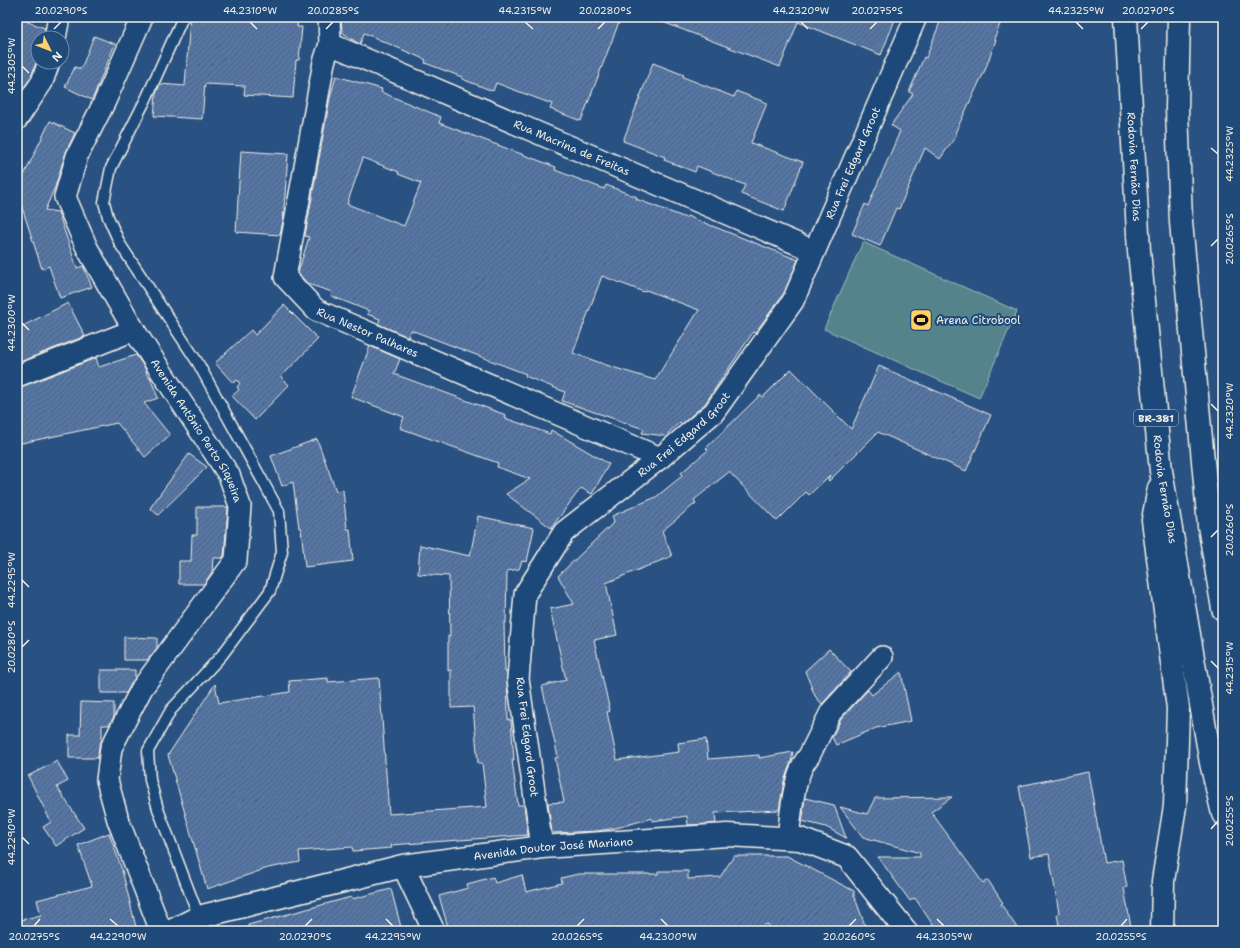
<svg xmlns="http://www.w3.org/2000/svg" width="1240" height="948" font-family="'Shantell Sans',sans-serif">
  <style>
    .pitch { fill: #54838c; stroke: #a4baba }
    .building { fill: url(#building-hatch); stroke: #f4f1e8; fill-rule: evenodd }
    .lines { fill: none; stroke-linecap: round; stroke-linejoin: round }
    .service-casing { stroke: #f4f1e8; stroke-width: 13 }
    .minor-casing { stroke: #f4f1e8; stroke-width: 24 }
    .tertiary-casing { stroke: #f4f1e8; stroke-width: 25 }
    .motorway-casing { stroke: #f4f1e8; stroke-width: 25 }
    .service { stroke: #1f4a7a; stroke-width: 10 }
    .minor { stroke: #1f4a7a; stroke-width: 21 }
    .tertiary { stroke: #1f4a7a; stroke-width: 22 }
    .motorway { stroke: #1f4a7a; stroke-width: 22 }
    .ticks { fill: none; stroke: #f4f1e8; stroke-width: 1.5 }
    .labels { text-anchor: middle; dominant-baseline: central; stroke-width: 4; stroke-linejoin: round; paint-order: stroke }
    .shield { fill: #1f4a7a; stroke: #b4bfc7; stroke-width: 1 }
    .shield-label { font-size: 10px; font-weight: bold; fill: #f4f1e8 }
    .street-label { font-size: 11px; fill: #f4f1e8; stroke: #1f4a7a }
    .poi-label { font-size: 11px; fill: #f4f1e8; stroke: #1f4a7a; text-anchor: start }
    .neatline { fill: none; stroke: #f4f1e8; stroke-width: 1.5 }
    .ticks-label { font-size: 10px; text-anchor: middle; fill: #f4f1e8 }
  </style>
  <defs>
    <pattern id="building-hatch" width="6" height="6" patternUnits="userSpaceOnUse"><rect width="6" height="6" fill="#5476a4"/><path d="M-1 1l2-2M0 6l6-6M5 7l2-2" fill="none" stroke="#4f617a"/></pattern>
  </defs>
  <rect width="100%" height="100%" fill="#295282"/>
  <filter id="ink" filterUnits="userSpaceOnUse"><feTurbulence type="fractalNoise" baseFrequency=".025" numOctaves="2"/><feDisplacementMap in="SourceGraphic" scale="8" xChannelSelector="R" yChannelSelector="G"/><feConvolveMatrix kernelMatrix="1 2 1 2 8 2 1 2 1" color-interpolation-filters="sRGB"/></filter>
  <g filter="url(#ink)">
    <path class="pitch" d="M 863,242 L 1017,311 L 979,398 L 824,329 Z"/>
    <g class="building">
      <path d="M 190,17 L 298,17 L 297,27 L 302,27 L 299,60 L 296,60 L 293,98 L 244,95 L 245,86 L 205,84 L 202,119 L 154,116 L 156,94 L 160,84 L 185,86 Z"/>
      <path d="M 341,17 L 621,17 L 581,121 L 550,109 L 552,104 L 496,83 L 493,91 L 462,79 L 462,77 L 425,63 L 426,60 L 364,33 L 360,44 L 356,42 L 342,32 Z"/>
      <path d="M 655,17 L 896,17 L 881,55 L 798,22 L 780,67 L 655,19 Z"/>
      <path d="M 942,17 L 1003,17 L 994,39 L 996,40 L 985,70 L 955,133 L 957,134 L 940,159 L 925,148 L 899,209 L 896,208 L 880,246 L 852,234 L 865,204 L 868,206 L 900,131 L 891,125 L 913,94 L 909,92 L 924,57 L 926,58 Z"/>
      <path d="M 17,18 L 45,28 L 43,38 L 38,38 L 38,57 L 31,77 L 17,98 Z"/>
      <path d="M 94,36 L 115,44 L 92,100 L 65,87 L 75,67 L 81,69 Z"/>
      <path d="M 653,63 L 684,75 L 683,77 L 734,97 L 736,91 L 767,103 L 751,143 L 803,162 L 784,211 L 741,194 L 745,185 L 697,166 L 695,172 L 664,160 L 665,157 L 623,141 Z"/>
      <path d="M 336,76 L 382,89 L 381,92 L 441,117 L 439,123 L 556,167 L 555,170 L 604,189 L 606,185 L 637,197 L 636,199 L 686,218 L 687,216 L 798,260 L 784,293 L 755,333 L 753,332 L 705,404 L 682,424 L 680,422 L 665,436 L 642,433 L 644,429 L 562,401 L 565,392 L 525,376 L 526,374 L 411,330 L 408,337 L 378,324 L 380,319 L 367,314 L 369,311 L 331,296 L 332,292 L 308,284 L 298,273 L 309,237 L 305,236 L 330,98 ZM 363,158 L 399,172 L 398,174 L 421,183 L 404,226 L 347,204 ZM 602,276 L 644,292 L 646,290 L 699,310 L 655,380 L 612,367 L 573,353 Z"/>
      <path d="M 50,121 L 75,133 L 66,152 L 55,187 L 45,210 L 58,212 L 77,268 L 83,266 L 92,287 L 60,298 L 49,266 L 42,269 L 17,192 L 17,176 L 23,177 Z"/>
      <path d="M 241,151 L 288,154 L 283,221 L 280,235 L 236,232 Z"/>
      <path d="M 68,303 L 85,336 L 17,363 L 17,329 Z"/>
      <path d="M 284,305 L 318,339 L 281,377 L 289,385 L 255,420 L 232,396 L 239,390 L 237,387 L 240,383 L 237,380 L 233,383 L 215,363 L 251,330 L 255,335 Z"/>
      <path d="M 370,346 L 400,359 L 394,374 L 506,415 L 505,418 L 550,434 L 551,430 L 609,464 L 592,494 L 581,488 L 551,528 L 506,494 L 530,479 L 497,467 L 498,463 L 400,428 L 404,417 L 351,397 Z"/>
      <path d="M 136,355 L 145,368 L 148,377 L 150,377 L 158,398 L 144,403 L 170,435 L 145,457 L 117,423 L 17,444 L 17,388 L 21,387 L 96,358 L 99,367 Z"/>
      <path d="M 879,366 L 991,415 L 966,471 L 878,432 L 829,481 L 828,480 L 830,475 L 809,495 L 806,492 L 777,521 L 729,472 L 694,500 L 696,503 L 662,531 L 672,556 L 606,583 L 617,635 L 594,640 L 610,711 L 607,712 L 617,760 L 679,752 L 678,743 L 706,739 L 708,759 L 759,755 L 759,758 L 793,752 L 791,762 L 784,781 L 779,810 L 715,813 L 716,823 L 709,824 L 688,825 L 687,816 L 652,821 L 652,818 L 616,828 L 597,831 L 552,833 L 548,803 L 564,802 L 555,758 L 558,757 L 542,686 L 566,680 L 550,609 L 574,604 L 558,576 L 614,522 L 612,516 L 656,497 L 682,476 L 681,473 L 708,450 L 706,448 L 760,395 L 763,397 L 791,369 L 851,429 Z"/>
      <path d="M 317,439 L 336,491 L 343,490 L 347,529 L 350,529 L 353,561 L 305,567 L 301,528 L 299,528 L 293,482 L 282,486 L 271,456 Z"/>
      <path d="M 189,454 L 207,467 L 158,515 L 150,508 Z"/>
      <path d="M 197,507 L 228,507 L 224,556 L 222,558 L 213,558 L 212,572 L 204,584 L 179,584 L 179,561 L 191,561 L 192,535 L 197,535 Z"/>
      <path d="M 478,516 L 534,528 L 527,562 L 522,561 L 519,569 L 507,571 L 506,623 L 504,623 L 505,672 L 507,672 L 508,720 L 511,720 L 514,760 L 512,760 L 518,805 L 524,805 L 528,835 L 391,845 L 392,848 L 353,851 L 352,847 L 299,851 L 300,862 L 268,868 L 207,889 L 168,755 L 215,684 L 219,703 L 290,692 L 289,681 L 328,678 L 328,682 L 379,678 L 389,814 L 487,807 L 482,763 L 478,763 L 473,707 L 451,708 L 451,670 L 448,671 L 448,636 L 450,636 L 449,576 L 418,574 L 420,545 L 470,556 Z"/>
      <path d="M 124,637 L 157,638 L 157,648 L 147,660 L 124,660 Z"/>
      <path d="M 829,649 L 851,672 L 822,704 L 815,696 L 805,671 Z"/>
      <path d="M 101,670 L 135,670 L 135,678 L 126,693 L 101,693 Z"/>
      <path d="M 901,672 L 911,721 L 876,728 L 836,745 L 832,737 L 841,719 L 868,690 L 872,695 Z"/>
      <path d="M 81,702 L 114,703 L 114,717 L 109,725 L 102,725 L 102,739 L 99,746 L 98,758 L 69,758 L 69,735 L 80,735 Z"/>
      <path d="M 57,761 L 68,781 L 57,787 L 84,828 L 56,846 L 43,827 L 51,822 L 28,776 Z"/>
      <path d="M 1088,772 L 1104,863 L 1122,860 L 1127,887 L 1124,888 L 1131,927 L 1111,931 L 1060,931 L 1057,914 L 1059,913 L 1049,854 L 1031,857 L 1019,786 Z"/>
      <path d="M 952,797 L 931,812 L 983,883 L 988,880 L 1003,903 L 1001,904 L 1019,931 L 937,931 L 915,898 L 910,901 L 878,857 L 920,857 L 920,853 L 863,837 L 840,807 L 867,814 L 875,798 Z"/>
      <path d="M 805,798 L 834,805 L 846,838 L 826,827 L 802,821 L 804,812 L 803,811 Z"/>
      <path d="M 109,833 L 122,870 L 137,931 L 17,931 L 17,921 L 41,915 L 37,900 L 92,886 L 78,845 Z"/>
      <path d="M 734,856 L 787,856 L 854,891 L 854,895 L 867,931 L 770,931 L 768,924 L 748,931 L 449,931 L 439,896 L 468,888 L 467,884 L 493,877 L 495,883 L 522,875 L 526,892 L 562,883 L 561,878 L 578,874 L 658,874 L 658,871 L 688,871 L 688,879 L 720,877 Z"/>
      <path d="M 391,889 L 402,931 L 249,931 L 248,925 L 351,897 L 352,899 Z"/>
    </g>
    <g class="lines">
      <g class="service-casing">
        <path id="service" d="M 183,17 L 147,97 L 111,168 L 104,202 L 108,217 L 120,244 L 198,363 L 279,511 L 282,552 L 270,591 L 222,655 L 171,710 L 148,751 L 150,780 L 158,809 L 199,917"/>
      </g>
      <g class="minor-casing">
        <g id="minor">
          <path id="s1" d="M 142,17 L 105,101 L 77,156 L 65,197 L 87,248 L 134,330 L 229,475 L 240,506 L 236,560 L 142,688 L 111,748 L 107,780 L 118,820 L 161,931"/>
          <path id="s2" d="M 329,17 L 330,44 L 324,62 L 285,277 L 316,310 L 660,458"/>
          <path d="M 55,38 L 59,17"/>
          <path id="s3" d="M 330,44 L 814,251"/>
          <path d="M 17,119 L 42,82 L 49,62"/>
          <path d="M 17,376 L 134,330"/>
          <path d="M 788,838 C 791,814 793,774 809,756 L 831,712 L 882,657"/>
          <path id="s4" d="M 542,847 L 518,679 L 525,594 L 564,532 L 660,458 L 714,412 L 793,301 L 916,17"/>
          <path d="M 403,866 L 434,931"/>
        </g>
      </g>
      <g class="tertiary-casing">
        <g id="tertiary">
          <path id="s5" d="M 171,931 L 199,917 L 403,866 L 542,847 L 727,835 L 800,839 L 847,857 L 906,931"/>
        </g>
      </g>
      <g class="motorway-casing">
        <g id="motorway">
          <path id="s6" d="M 1126,17 L 1139,251 L 1161,471 L 1211,763 L 1223,814"/>
          <path d="M 1179,17 L 1177,108 L 1181,222 L 1209,526 L 1223,609"/>
          <path d="M 1159,488 L 1153,520 L 1178,708 L 1175,806 L 1163,881 L 1162,931"/>
        </g>
      </g>
      <use href="#service" class="service"/>
      <use href="#minor" class="minor"/>
      <use href="#tertiary" class="tertiary"/>
      <use href="#motorway" class="motorway"/>
    </g>
  </g>
  <path class="ticks" d="M 250,22 L 257,29M 525,22 L 533,29M 801,22 L 808,29M 1076,22 L 1083,29M 54,29 L 61,22M 326,29 L 333,22M 598,29 L 605,22M 870,29 L 877,22M 1141,29 L 1148,22M 22,66 L 29,73M 1211,148 L 1218,154M 1211,246 L 1218,239M 22,323 L 29,330M 1211,404 L 1218,411M 1211,537 L 1218,530M 22,580 L 29,587M 22,647 L 29,640M 1211,661 L 1218,668M 1211,829 L 1218,821M 22,837 L 29,844M 110,919 L 118,926M 386,919 L 393,926M 661,919 L 668,926M 937,919 L 944,926M 34,926 L 40,919M 305,926 L 312,919M 577,926 L 584,919M 849,926 L 856,919M 1121,926 L 1127,919"/>
  <defs>
    <g id="stadium-square" transform="scale(1.15)"><rect x="-9" y="-9" width="18" height="18" rx="4" fill="#ffd166" stroke="#1f4a7a"/><path d="M0-5a6.5 5 0 1 0 0 10a6.5 5 0 1 0 0-10ZM-3.5-1.8h7v3.6h-7Z" fill="#111"/></g>
  </defs>
  <g fill-rule="evenodd">
    <use href="#stadium-square" x="921" y="320"/>
  </g>
  <g class="labels">
    <rect class="shield" x="1134" y="410" width="44" height="16" rx="3"/>
    <g class="shield-label">
      <text x="1156" y="418">BR-381</text>
    </g>
    <g class="street-label">
      <text stroke="none"><textPath href="#s3" startOffset="263">Rua Macrina de Freitas</textPath></text>
      <text stroke="none"><textPath href="#s4" startOffset="807">Rua Frei Edgard Groot</textPath></text>
      <text stroke="none"><textPath href="#s6" startOffset="150">Rodovia Fernão Dias</textPath></text>
      <text stroke="none"><textPath href="#s2" startOffset="366">Rua Nestor Palhares</textPath></text>
      <text stroke="none"><textPath href="#s1" startOffset="465">Avenida Antônio Perto Siqueira</textPath></text>
      <text stroke="none"><textPath href="#s4" startOffset="483">Rua Frei Edgard Groot</textPath></text>
      <text stroke="none"><textPath href="#s6" startOffset="474">Rodovia Fernão Dias</textPath></text>
      <text transform="translate(527 737) rotate(83)">Rua Frei Edgard Groot</text>
      <text stroke="none"><textPath href="#s5" startOffset="393">Avenida Doutor José Mariano</textPath></text>
    </g>
    <g class="poi-label">
      <text x="936" y="320">Arena Citrobool</text>
    </g>
  </g>
  <rect width="1240" height="948" fill="none" stroke="#1f4a7a" stroke-width="44"/>
  <g transform="translate(50 50) rotate(133)"><circle r="19" fill="#1f4a7a" stroke="#748da6"/>
  <path d="M0-3L7 15L0 10L-7 15Z" fill="#ffd166"/>
  <text y="-6" font-size="11" font-weight="bold" text-anchor="middle" fill="#f4f1e8">N</text>
  </g>
  <rect x="22" y="22" width="1196" height="904" class="neatline"/>
  <g class="ticks-label">
    <text x="61" y="14">20.0290°S</text>
    <text x="250" y="14">44.2310°W</text>
    <text x="333" y="14">20.0285°S</text>
    <text x="525" y="14">44.2315°W</text>
    <text x="605" y="14">20.0280°S</text>
    <text x="801" y="14">44.2320°W</text>
    <text x="877" y="14">20.0275°S</text>
    <text x="1076" y="14">44.2325°W</text>
    <text x="1148" y="14">20.0270°S</text>
    <text transform="translate(11 66) rotate(-90)" y="4">44.2305°W</text>
    <text transform="translate(1229 154) rotate(-90)" y="4">44.2325°W</text>
    <text transform="translate(1229 239) rotate(-90)" y="4">20.0265°S</text>
    <text transform="translate(11 323) rotate(-90)" y="4">44.2300°W</text>
    <text transform="translate(1229 411) rotate(-90)" y="4">44.2320°W</text>
    <text transform="translate(1229 530) rotate(-90)" y="4">20.0260°S</text>
    <text transform="translate(11 580) rotate(-90)" y="4">44.2295°W</text>
    <text transform="translate(11 647) rotate(-90)" y="4">20.0280°S</text>
    <text transform="translate(1229 668) rotate(-90)" y="4">44.2315°W</text>
    <text transform="translate(1229 821) rotate(-90)" y="4">20.0255°S</text>
    <text transform="translate(11 837) rotate(-90)" y="4">44.2290°W</text>
    <text x="34" y="940">20.0275°S</text>
    <text x="118" y="940">44.2290°W</text>
    <text x="305" y="940">20.0270°S</text>
    <text x="393" y="940">44.2295°W</text>
    <text x="577" y="940">20.0265°S</text>
    <text x="668" y="940">44.2300°W</text>
    <text x="849" y="940">20.0260°S</text>
    <text x="944" y="940">44.2305°W</text>
    <text x="1121" y="940">20.0255°S</text>
  </g>
</svg>
